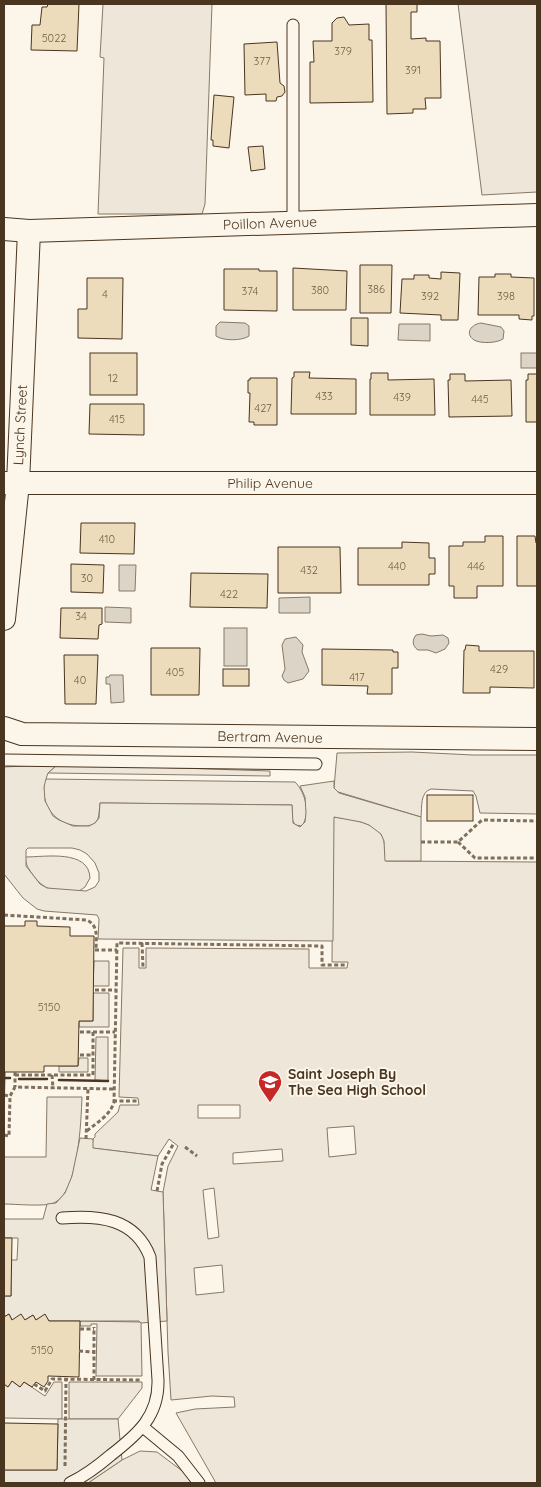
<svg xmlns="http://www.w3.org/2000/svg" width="541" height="1487" font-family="Quicksand,sans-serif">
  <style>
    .green { fill: #ede6d9; stroke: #887966; fill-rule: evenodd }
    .parking { fill: #ede7d9; stroke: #887966; fill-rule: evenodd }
    .water { fill: #dcd4c6; stroke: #887966 }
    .building { fill: #ecdcbc; stroke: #4a3520 }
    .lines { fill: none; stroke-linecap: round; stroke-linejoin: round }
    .lane-casing { stroke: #4a3520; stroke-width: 13 }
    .street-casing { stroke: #4a3520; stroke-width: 24 }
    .path { stroke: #7f6f5c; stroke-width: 3; stroke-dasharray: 4 2.5; stroke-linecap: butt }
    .lane { stroke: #fbf6e9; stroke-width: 11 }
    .street { stroke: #fbf6e9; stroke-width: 22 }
    .wall { stroke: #4a3520; stroke-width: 2.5 }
    .labels { text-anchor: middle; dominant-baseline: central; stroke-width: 4; stroke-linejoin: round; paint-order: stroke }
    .number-label { font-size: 11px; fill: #725f47 }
    .street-label { font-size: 14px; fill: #4a3520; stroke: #fbf6e9 }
    .poi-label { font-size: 14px; font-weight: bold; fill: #4a3520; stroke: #fbf6e9; text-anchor: start }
  </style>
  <rect width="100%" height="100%" fill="#fbf6e9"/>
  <g class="green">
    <path d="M 103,4 L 212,4 L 205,204 L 202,214 L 98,214 L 104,58 L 100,57 Z"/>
    <path d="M 458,4 L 537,4 L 537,192 L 482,195 Z"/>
    <path d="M 412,752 L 473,755 L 537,755 L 537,814 L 480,813 L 476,796 L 473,791 L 431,789 C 420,792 422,807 421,817 L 335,791 L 334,788 L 337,753 Z"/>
    <path d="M 58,764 L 270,771 L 270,776 L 48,773 Z"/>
    <path d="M 45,779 L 295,782 C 305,792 311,813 302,826 L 295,825 L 292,819 L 292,805 L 100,803 C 99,809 100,817 96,822 C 92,826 87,826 82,826 C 55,826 39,805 45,779 Z"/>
    <path d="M 333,817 C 349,819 380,822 384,841 C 385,847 385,855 386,861 L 537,862 L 537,1483 L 216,1483 L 176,1413 L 195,1409 L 235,1407 L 234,1397 L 212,1396 L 171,1400 L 168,1352 L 163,1192 L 168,1166 L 178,1146 L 169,1139 L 158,1156 L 92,1148 L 93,1139 L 95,1137 L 95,1134 L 118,1112 L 120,1105 L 139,1105 L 138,1098 L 119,1097 L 123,948 L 139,948 L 139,968 L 146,968 L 146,948 L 309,949 L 309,968 L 347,968 L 348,962 L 332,962 ZM 198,1105 L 240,1105 L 240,1118 L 198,1118 ZM 354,1126 L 356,1154 L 329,1157 L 327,1128 ZM 282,1149 L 283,1161 L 233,1164 L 233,1153 ZM 214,1188 L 219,1237 L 208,1239 L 203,1190 ZM 222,1265 L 224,1292 L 196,1295 L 194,1268 Z"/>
    <path d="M 25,857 C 45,857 89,849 90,878 L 85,887 L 79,891 C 57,890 47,894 33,875 C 28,868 26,865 25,857 Z"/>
    <path d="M 94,961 L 109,961 L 109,986 L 93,986 Z"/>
    <path d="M 93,993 L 109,993 L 109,1027 L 79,1027 L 79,1021 L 93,1021 Z"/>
    <path d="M 96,1037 L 108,1037 L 108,1081 L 95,1080 Z"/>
    <path d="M 79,1058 L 88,1058 L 88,1072 L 59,1072 L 59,1066 L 78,1066 Z"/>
    <path d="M 47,1097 L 82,1097 C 81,1120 79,1192 54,1203 C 45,1207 15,1204 4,1204 L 4,1157 L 46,1157 Z"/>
    <path d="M 80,1321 L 141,1322 L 142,1376 L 96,1376 L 97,1324 L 91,1324 L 91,1326 L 80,1326 Z"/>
    <path d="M 12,1381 L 20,1387 L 24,1382 L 45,1396 L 54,1382 L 62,1382 L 62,1419 L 4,1418 L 4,1384 L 8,1387 Z"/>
    <path d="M 69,1382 L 142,1382 L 142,1388 L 118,1419 L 69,1419 Z"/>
    <path d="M 140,1451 L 157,1452 L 185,1473 L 193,1483 L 88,1483 L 122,1460 Z"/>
  </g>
  <g class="parking">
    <path d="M 58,764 L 48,773 L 46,779 L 44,787 L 45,801 L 53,816 L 59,820 L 73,826 L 89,826 L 95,823 L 99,818 L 100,803 L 110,803 L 292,805 L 293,823 L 300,827 L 305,822 L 306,813 L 305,797 L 300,786 L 334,781 L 334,788 L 339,793 L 421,817 L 421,861 L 385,861 L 384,841 L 381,834 L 369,825 L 361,822 L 334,817 L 333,941 L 98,939 L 99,919 L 97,915 L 44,911 L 37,909 L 23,898 L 4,874 L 4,767 ZM 28,848 L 72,848 L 80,850 L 87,854 L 95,863 L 99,873 L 99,881 L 95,887 L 86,891 L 47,888 L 40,884 L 26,866 L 26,850 Z"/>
    <path d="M 80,1138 L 93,1139 L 93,1148 L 158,1156 L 151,1190 L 163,1192 L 167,1321 L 141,1323 L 139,1321 L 49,1321 L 45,1315 L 36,1320 L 33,1315 L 25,1320 L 12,1320 L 9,1314 L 4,1317 L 4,1296 L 11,1296 L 11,1260 L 17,1260 L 18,1240 L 18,1238 L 4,1238 L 4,1219 L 43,1219 L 47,1204 L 56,1203 L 65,1193 L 72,1176 Z"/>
    <path d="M 58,1419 L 118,1419 L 122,1460 L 88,1483 L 4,1483 L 4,1470 L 57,1470 Z"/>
  </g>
  <g class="water">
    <path d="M 220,322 L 245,323 L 249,326 L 249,336 C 242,341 223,341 216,336 L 216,326 Z"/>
    <path d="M 481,323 L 501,327 L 504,331 L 503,339 C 497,343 481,344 474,340 C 464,333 472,324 481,323 Z"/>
    <path d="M 399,324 L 430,324 L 430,341 L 398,340 Z"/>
    <rect x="521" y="353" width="16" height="15"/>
    <path d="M 119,565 L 136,565 L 135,591 L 119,591 Z"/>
    <path d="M 310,597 L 310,613 L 279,613 L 279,598 Z"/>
    <path d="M 105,607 L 131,608 L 131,623 L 105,622 Z"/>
    <rect x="224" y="628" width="23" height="38"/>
    <path d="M 422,634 L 431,636 L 443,635 L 448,638 L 449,643 L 445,649 L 436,653 L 428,650 L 418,650 C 412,646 412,640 416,635 Z"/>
    <path d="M 296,637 L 303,645 L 302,652 L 309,671 L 303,679 L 288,683 L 284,680 L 282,676 L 285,669 L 282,645 L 285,639 Z"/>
    <path d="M 110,675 L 123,675 L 124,702 L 111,703 L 110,684 L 106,684 L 106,677 L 109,677 Z"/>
  </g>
  <g class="building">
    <path d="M 48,4 L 79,4 L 77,51 L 31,50 L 32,25 L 40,25 L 42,7 L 47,7 Z"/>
    <path d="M 386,4 L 417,4 L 417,12 L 411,12 L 411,39 L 426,38 L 426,41 L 440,41 L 441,98 L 425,98 L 426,109 L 413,109 L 413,113 L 387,114 Z"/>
    <path d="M 344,17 L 349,25 L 369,24 L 369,40 L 372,40 L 373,102 L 310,103 L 310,62 L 314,62 L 313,41 L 332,41 L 332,23 L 337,18 Z"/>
    <path d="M 277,42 L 280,83 L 284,86 L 285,92 L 282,96 L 277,97 L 276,101 L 266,101 L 266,94 L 245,95 L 244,44 Z"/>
    <path d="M 214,95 L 234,97 L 229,148 L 213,146 L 213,140 L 211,140 Z"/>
    <path d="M 263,146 L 265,169 L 251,171 L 248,147 Z"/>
    <path d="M 360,265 L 392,265 L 391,313 L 360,313 Z"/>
    <path d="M 293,268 L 347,271 L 346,310 L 293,310 Z"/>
    <path d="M 224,269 L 259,269 L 259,271 L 277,271 L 277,311 L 224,310 Z"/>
    <path d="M 441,272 L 460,273 L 458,320 L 441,320 L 441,315 L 400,313 L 402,279 L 414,279 L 414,275 L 429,275 L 429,278 L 441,279 Z"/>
    <path d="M 495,274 L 511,274 L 511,277 L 534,278 L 534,316 L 532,316 L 532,320 L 519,319 L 519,315 L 478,315 L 479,277 L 495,277 Z"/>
    <path d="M 87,278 L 123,278 L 122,339 L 78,338 L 78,309 L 87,309 Z"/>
    <path d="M 351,318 L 368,318 L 368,346 L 351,345 Z"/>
    <rect x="90" y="353" width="47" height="42"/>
    <path d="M 294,372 L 310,372 L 309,378 L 356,379 L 356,414 L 291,414 L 292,378 L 294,377 Z"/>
    <path d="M 371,373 L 388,373 L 388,380 L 434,379 L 435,415 L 370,415 L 370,379 L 371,379 Z"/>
    <path d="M 450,374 L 465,374 L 465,381 L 511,380 L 512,416 L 449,417 L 448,380 L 450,380 Z"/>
    <path d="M 528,374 L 537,374 L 537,422 L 526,422 L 526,380 L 528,380 Z"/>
    <path d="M 250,378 L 277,378 L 277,425 L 254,425 L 254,422 L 249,422 L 250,393 L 248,393 L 248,380 L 250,380 Z"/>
    <path d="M 90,404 L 144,404 L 144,435 L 89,434 Z"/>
    <path d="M 81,523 L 135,523 L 134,554 L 80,553 Z"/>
    <path d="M 485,536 L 503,536 L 503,586 L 477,586 L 477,598 L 454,598 L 454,586 L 449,586 L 449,546 L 463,546 L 463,542 L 485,542 Z"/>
    <path d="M 517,536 L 535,536 L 536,543 L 537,543 L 537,586 L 517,586 Z"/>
    <path d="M 402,542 L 429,543 L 429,558 L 435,558 L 435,574 L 429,574 L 429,585 L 358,585 L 358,548 L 402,548 Z"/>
    <path d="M 278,547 L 340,547 L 341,593 L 278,593 Z"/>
    <path d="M 71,564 L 104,565 L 103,593 L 71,592 Z"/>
    <path d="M 191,573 L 268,574 L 267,608 L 190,607 Z"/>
    <path d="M 61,608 L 102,608 L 102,624 L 99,625 L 98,639 L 60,638 Z"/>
    <path d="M 466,645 L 479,646 L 479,651 L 534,651 L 534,688 L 490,687 L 490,693 L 463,693 L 464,650 L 465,650 Z"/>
    <path d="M 151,648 L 200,648 L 199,695 L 151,695 Z"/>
    <path d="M 322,649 L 393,650 L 393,652 L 398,652 L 398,668 L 392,668 L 392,694 L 367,694 L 368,686 L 322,685 Z"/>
    <path d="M 64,655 L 98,655 L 96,704 L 65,704 Z"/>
    <rect x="223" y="669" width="26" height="17"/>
    <rect x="427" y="795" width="46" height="26"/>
    <path d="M 25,921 L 37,921 L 37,926 L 70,927 L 70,936 L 94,936 L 93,1021 L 79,1021 L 78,1066 L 44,1066 L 44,1072 L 5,1072 L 4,1117 L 4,926 L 25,926 Z"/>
    <path d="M 4,1238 L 12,1238 L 11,1296 L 4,1296 Z"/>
    <path d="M 9,1314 L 12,1320 L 21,1314 L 25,1320 L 33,1315 L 36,1320 L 45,1314 L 49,1321 L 80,1321 L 79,1377 L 48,1376 L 48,1381 L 44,1387 L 36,1382 L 32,1387 L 24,1382 L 20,1387 L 12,1381 L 8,1387 L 4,1384 L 4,1317 Z"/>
    <path d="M 4,1423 L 58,1424 L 57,1470 L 4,1470 Z"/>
  </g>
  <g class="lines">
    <g class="lane-casing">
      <g id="lane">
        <path d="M 293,223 L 293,25"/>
        <path d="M 4,760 L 316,764"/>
        <path d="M 62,1218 C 99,1215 135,1218 150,1257 L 158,1380 C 159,1416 138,1434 111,1455 C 98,1466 85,1476 70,1483"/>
        <path d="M 143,1427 L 178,1456 L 199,1483"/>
      </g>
    </g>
    <g class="street-casing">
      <g id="street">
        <path d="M 4,229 L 29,231 L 537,215"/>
        <path d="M 4,483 L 537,483"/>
        <path d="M 4,619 L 18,483 L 29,231"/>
        <path d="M 4,728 L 22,734 L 537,739"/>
      </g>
    </g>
    <g class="path">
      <path d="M 421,842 L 458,842 L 482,820 L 537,821"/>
      <path d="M 458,842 L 475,858 L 537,858"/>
      <path d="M 4,915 L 87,920 C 99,926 96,938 96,950"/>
      <path d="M 142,943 L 143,968"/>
      <path d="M 95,950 L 117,950"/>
      <path d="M 95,990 L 116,990"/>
      <path d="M 80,1032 L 115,1032"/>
      <path d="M 80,1055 L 93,1055"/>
      <path d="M 15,1072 L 15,1087"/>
      <path d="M 15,1075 L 93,1075 L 93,1032"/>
      <path d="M 52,1075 L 53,1089"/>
      <path d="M 4,1095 L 10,1096"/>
      <path d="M 113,1101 L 139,1101"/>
      <path d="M 87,1131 C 97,1122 110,1116 114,1102 L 117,943 L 322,946 L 322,965 L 346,965"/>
      <path d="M 4,1135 L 9,1136 L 10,1096 L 15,1087 L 114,1089"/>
      <path d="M 86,1139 L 88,1089"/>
      <path d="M 185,1147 L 197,1156"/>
      <path d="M 157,1191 L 162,1164 L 174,1143"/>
      <path d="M 80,1329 L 94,1329"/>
      <path d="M 79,1351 L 94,1352"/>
      <path d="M 94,1380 L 94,1327"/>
      <path d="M 34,1384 L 45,1391 L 52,1379 L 141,1380"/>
      <path d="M 65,1466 L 66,1379"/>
    </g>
    <use href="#lane" class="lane"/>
    <use href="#street" class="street"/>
    <g class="wall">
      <path d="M 4,1078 L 10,1078"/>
      <path d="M 19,1079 L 47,1079"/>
      <path d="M 59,1080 L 108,1081"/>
    </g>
  </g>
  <defs>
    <g id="school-pin" transform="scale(1.25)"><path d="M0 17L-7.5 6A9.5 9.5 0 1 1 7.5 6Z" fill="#c62828" stroke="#fbf6e9"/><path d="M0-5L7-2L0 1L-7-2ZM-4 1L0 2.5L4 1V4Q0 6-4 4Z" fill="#fff"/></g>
  </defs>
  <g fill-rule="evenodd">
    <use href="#school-pin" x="270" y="1082"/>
  </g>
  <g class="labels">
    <g class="number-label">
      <text x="54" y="38">5022</text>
      <text x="343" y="51">379</text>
      <text x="262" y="61">377</text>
      <text x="413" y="70">391</text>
      <text x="376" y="289">386</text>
      <text x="320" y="290">380</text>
      <text x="250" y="291">374</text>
      <text x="105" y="294">4</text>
      <text x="430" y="296">392</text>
      <text x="506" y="296">398</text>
      <text x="113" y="378">12</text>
      <text x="324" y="396">433</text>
      <text x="402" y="397">439</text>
      <text x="480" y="399">445</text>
      <text x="263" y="408">427</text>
      <text x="117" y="419">415</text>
      <text x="107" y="539">410</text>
      <text x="397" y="566">440</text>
      <text x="476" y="566">446</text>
      <text x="309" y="570">432</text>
      <text x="87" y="578">30</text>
      <text x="229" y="594">422</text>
      <text x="81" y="616">34</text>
      <text x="499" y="669">429</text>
      <text x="175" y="672">405</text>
      <text x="357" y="677">417</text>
      <text x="80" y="680">40</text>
      <text x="49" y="1007">5150</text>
      <text x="42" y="1350">5150</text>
    </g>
    <g class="street-label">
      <text transform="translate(270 223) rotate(-2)">Poillon Avenue</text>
      <text transform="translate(20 425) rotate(-87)">Lynch Street</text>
      <text x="270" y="483">Philip Avenue</text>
      <text transform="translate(270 737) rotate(1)">Bertram Avenue</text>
    </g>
    <g class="poi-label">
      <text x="288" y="1074">Saint Joseph By<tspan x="288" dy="16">The Sea High School</tspan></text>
    </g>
  </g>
  <rect width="541" height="1487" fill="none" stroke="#4a3520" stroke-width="10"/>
</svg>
